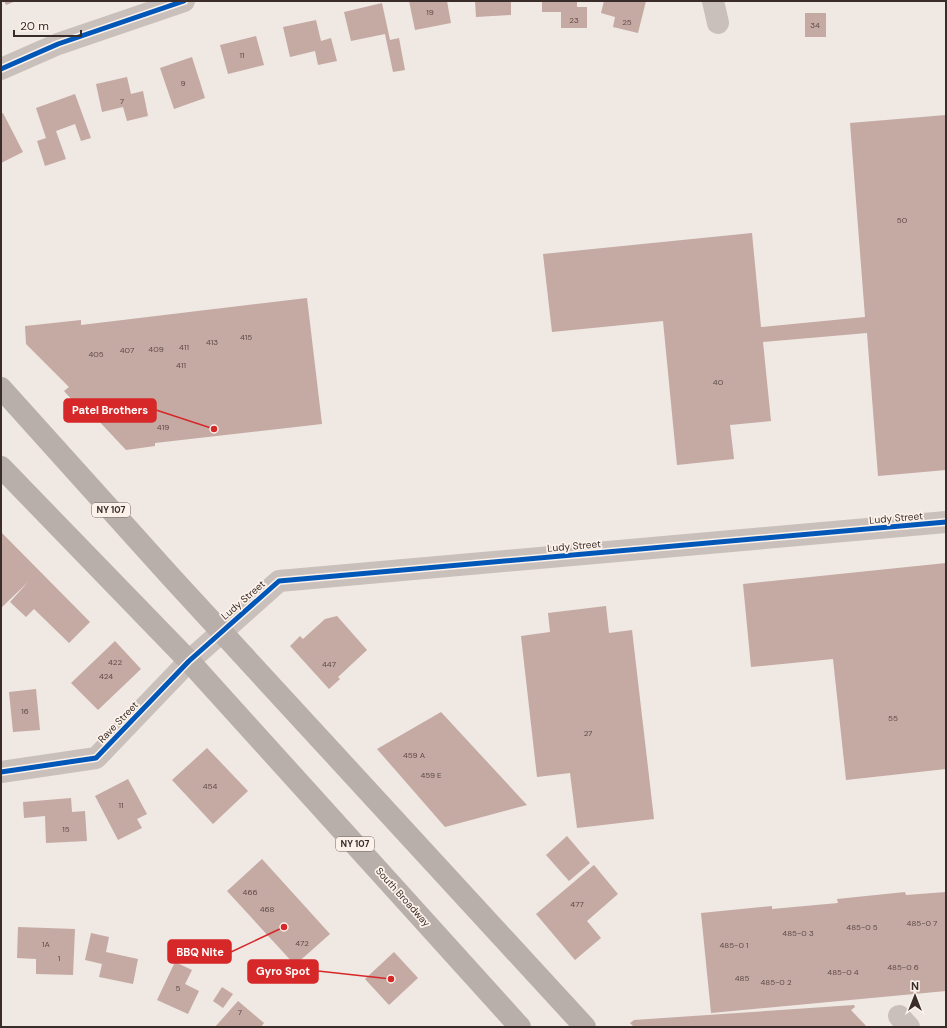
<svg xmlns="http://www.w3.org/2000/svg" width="947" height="1028" font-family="'DM Sans',sans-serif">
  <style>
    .building { fill: #c5a9a3 }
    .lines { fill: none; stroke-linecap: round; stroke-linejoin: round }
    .minor { stroke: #c9c0bb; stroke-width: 22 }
    .major { stroke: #b8aeaa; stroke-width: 22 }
    .cycleway-casing { stroke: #fcf2ea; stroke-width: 8 }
    .cycleway { stroke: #0057b8; stroke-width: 5 }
    .labels { text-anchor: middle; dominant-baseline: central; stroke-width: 3.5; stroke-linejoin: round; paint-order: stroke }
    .number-label { font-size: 8px; fill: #5d4b48 }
    .shield { fill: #fcf2ea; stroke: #746763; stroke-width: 1 }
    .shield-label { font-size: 9px; font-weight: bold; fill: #3a2c29 }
    .street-label { font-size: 10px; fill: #3a2c29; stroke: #fcf2ea }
    .leader { fill: none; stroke: #d62828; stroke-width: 1.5 }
    .callout-dot { fill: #d62828; stroke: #fcf2ea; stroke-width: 1.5 }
    .callout { fill: #d62828; stroke: #d62828; stroke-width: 1.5 }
    .callout-label { font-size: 11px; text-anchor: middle; font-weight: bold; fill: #fff }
  </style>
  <rect width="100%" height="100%" fill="#efe8e3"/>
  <g class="building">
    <path d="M 4,1 L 16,1 L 6,5 Z"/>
    <path d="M 409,1 L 447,1 L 451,23 L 415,30 Z"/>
    <path d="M 475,1 L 511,1 L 511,15 L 476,17 Z"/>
    <path d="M 542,1 L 577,1 L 577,7 L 587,7 L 587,28 L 561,28 L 561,12 L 542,12 Z"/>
    <path d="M 604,1 L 646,1 L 638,33 L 613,27 L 615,17 L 601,13 Z"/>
    <path d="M 382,3 L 390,40 L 399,38 L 405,70 L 393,72 L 385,34 L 351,41 L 344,12 Z"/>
    <rect x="805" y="13" width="21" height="24"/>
    <path d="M 316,20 L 321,41 L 331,38 L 337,61 L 318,65 L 315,51 L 290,57 L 283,27 Z"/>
    <path d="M 256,36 L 264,65 L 228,74 L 220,45 Z"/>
    <path d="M 192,57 L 205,98 L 174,109 L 160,68 Z"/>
    <path d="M 127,77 L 131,94 L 143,91 L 148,116 L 127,121 L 123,107 L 102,112 L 96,84 Z"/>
    <path d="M 75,94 L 91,138 L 81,141 L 75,124 L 56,131 L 66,159 L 45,166 L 37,141 L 46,138 L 36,108 Z"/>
    <path d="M 3,113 L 23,152 L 1,163 L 1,114 Z"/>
    <path d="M 946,115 L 946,470 L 878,476 L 867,333 L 763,342 L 771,421 L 730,425 L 734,459 L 677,465 L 663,321 L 552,332 L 543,254 L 752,233 L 761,327 L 865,317 L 850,123 Z"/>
    <path d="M 307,298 L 322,424 L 155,443 L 155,446 L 126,450 L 96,418 L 92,422 L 64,391 L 69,387 L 26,344 L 25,326 L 81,320 L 81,325 Z"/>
    <path d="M 1,532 L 90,622 L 69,643 L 34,609 L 26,617 L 10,602 L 28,582 L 1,608 Z"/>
    <path d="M 946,563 L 946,769 L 846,780 L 833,659 L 751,667 L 743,584 Z"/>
    <path d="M 606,606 L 609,633 L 632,630 L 654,819 L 577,828 L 570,773 L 537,777 L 521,636 L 550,632 L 548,613 Z"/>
    <path d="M 337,616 L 367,650 L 338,677 L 340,679 L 329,689 L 290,646 L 300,636 L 303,639 L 325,619 Z"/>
    <path d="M 115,641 L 141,669 L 98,710 L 71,683 Z"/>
    <path d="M 36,689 L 40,730 L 13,732 L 9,692 Z"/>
    <path d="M 441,712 L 527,805 L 445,827 L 377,749 Z"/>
    <path d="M 207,748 L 248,791 L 213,824 L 172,780 Z"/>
    <path d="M 128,779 L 147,814 L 137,819 L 142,828 L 118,840 L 95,796 Z"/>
    <path d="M 71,798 L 72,812 L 85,811 L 87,841 L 46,843 L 45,816 L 24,818 L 23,802 Z"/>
    <path d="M 567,836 L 590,863 L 569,881 L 546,855 Z"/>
    <path d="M 262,859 L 330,934 L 295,965 L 227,891 Z"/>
    <path d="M 594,865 L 618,894 L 587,921 L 601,938 L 575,960 L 536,914 Z"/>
    <path d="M 905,892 L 906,895 L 946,892 L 946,991 L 711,1013 L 701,913 L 772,906 L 772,909 L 838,903 L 837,899 Z"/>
    <path d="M 18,927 L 75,929 L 73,975 L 36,974 L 36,959 L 17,958 Z"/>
    <path d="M 91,933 L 109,937 L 106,952 L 138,959 L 133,984 L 99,977 L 102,964 L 85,960 Z"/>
    <path d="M 394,952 L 418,978 L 389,1005 L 365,979 Z"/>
    <path d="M 175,962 L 192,970 L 185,984 L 199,991 L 188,1014 L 157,1000 Z"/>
    <path d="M 222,987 L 233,994 L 223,1008 L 213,1001 Z"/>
    <path d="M 238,1001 L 264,1023 L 261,1027 L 215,1027 Z"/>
    <path d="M 854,1005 L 855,1007 L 851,1010 L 867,1027 L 634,1027 L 630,1023 L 634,1020 Z"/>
  </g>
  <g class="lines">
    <g class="minor">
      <path d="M 713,1 L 718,23"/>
      <path d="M 1,69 L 58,44 L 184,1"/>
      <path d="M 1,772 L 96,758 L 189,661 L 279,581 L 946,522"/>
      <path d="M 899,1016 L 909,1027"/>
    </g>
    <g class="major">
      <path d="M 1,388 L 172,578 L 585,1027"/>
      <path d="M 1,467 L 189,661 L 520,1027"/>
    </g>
    <g class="cycleway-casing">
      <g id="cycleway">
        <path d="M 1,69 L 58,44 L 184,1"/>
        <path d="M 1,772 L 96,758 L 189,661 L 279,581 L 946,522"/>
      </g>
    </g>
    <use href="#cycleway" class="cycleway"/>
  </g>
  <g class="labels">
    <g class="number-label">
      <text x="430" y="12">19</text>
      <text x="574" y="20">23</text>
      <text x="627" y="22">25</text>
      <text x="815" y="25">34</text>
      <text x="242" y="55">11</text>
      <text x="183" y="83">9</text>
      <text x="122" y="101">7</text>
      <text x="902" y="220">50</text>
      <text x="246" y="337">415</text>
      <text x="212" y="342">413</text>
      <text x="184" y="347">411</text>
      <text x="156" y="349">409</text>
      <text x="127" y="350">407</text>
      <text x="96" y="354">405</text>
      <text x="181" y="365">411</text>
      <text x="718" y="382">40</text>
      <text x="163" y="427">419</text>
      <text x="115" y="662">422</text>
      <text x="329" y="664">447</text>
      <text x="106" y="676">424</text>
      <text x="25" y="711">16</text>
      <text x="893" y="718">55</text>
      <text x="588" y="733">27</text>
      <text x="414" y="755">459 A</text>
      <text x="431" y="775">459 E</text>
      <text x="210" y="786">454</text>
      <text x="121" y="805">11</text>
      <text x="66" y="829">15</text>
      <text x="250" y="892">466</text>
      <text x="577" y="904">477</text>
      <text x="267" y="909">468</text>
      <text x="922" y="923">485-0 7</text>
      <text x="862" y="927">485-0 5</text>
      <text x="798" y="933">485-0 3</text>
      <text x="302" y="943">472</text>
      <text x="46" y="944">1A</text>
      <text x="734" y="945">485-0 1</text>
      <text x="59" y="958">1</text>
      <text x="903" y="967">485-0 6</text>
      <text x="843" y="972">485-0 4</text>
      <text x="742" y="978">485</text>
      <text x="776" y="982">485-0 2</text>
      <text x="178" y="988">5</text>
      <text x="240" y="1012">7</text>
    </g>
    <g class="shield">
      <rect x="92" y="503" width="38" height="14" rx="3"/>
      <rect x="336" y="837" width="38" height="14" rx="3"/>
    </g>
    <g class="shield-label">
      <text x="111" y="510">NY 107</text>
      <text x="355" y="844">NY 107</text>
    </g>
    <g class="street-label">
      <text transform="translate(896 518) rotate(-5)">Ludy Street</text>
      <text transform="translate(574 546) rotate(-5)">Ludy Street</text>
      <text transform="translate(243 600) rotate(-41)">Ludy Street</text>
      <text transform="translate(118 722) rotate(-46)">Rave Street</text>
      <text transform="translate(403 897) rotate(48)">South Broadway</text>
    </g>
  </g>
  <path class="leader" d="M214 429L156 410M284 927L231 952M391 979L318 971"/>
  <g class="callout-dot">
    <circle cx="214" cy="429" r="4"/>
    <circle cx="284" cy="927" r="4"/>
    <circle cx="391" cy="979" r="4"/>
  </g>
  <g class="callout">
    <rect x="64" y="399" width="92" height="23" rx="4"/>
    <rect x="168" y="940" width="63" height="23" rx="4"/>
    <rect x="248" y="960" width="70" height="23" rx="4"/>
  </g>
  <g class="callout-label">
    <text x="110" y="414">Patel Brothers</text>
    <text x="200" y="956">BBQ Nite</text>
    <text x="283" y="975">Gyro Spot</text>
  </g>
  <rect width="947" height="1028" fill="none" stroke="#3a2c29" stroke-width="4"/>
  <g transform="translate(915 996)" stroke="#fcf2ea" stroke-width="3" paint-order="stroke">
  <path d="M0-3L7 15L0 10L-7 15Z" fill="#3a2c29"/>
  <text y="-6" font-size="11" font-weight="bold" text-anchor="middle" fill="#3a2c29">N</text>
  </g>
  <path d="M14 30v6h67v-6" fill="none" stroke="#3a2c29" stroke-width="2"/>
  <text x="20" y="30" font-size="12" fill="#3a2c29" stroke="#fcf2ea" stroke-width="3" paint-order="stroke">20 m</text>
</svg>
